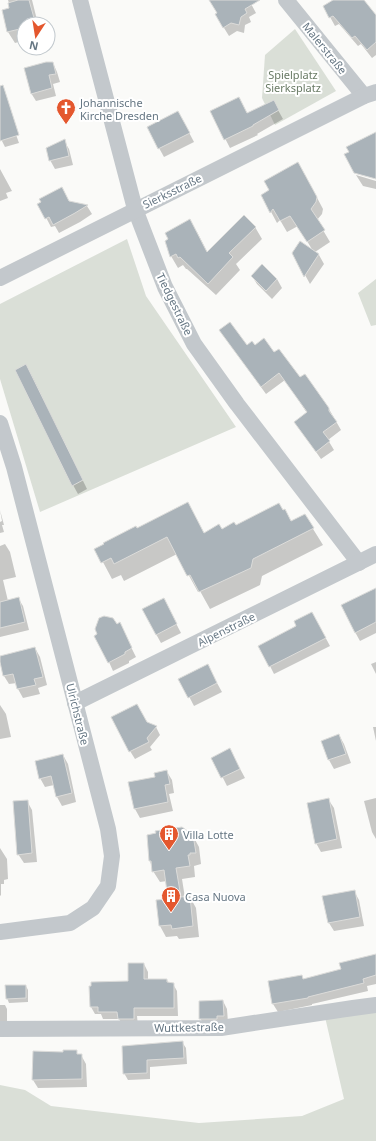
<svg xmlns="http://www.w3.org/2000/svg" width="376" height="1141" font-family="'Noto Sans',sans-serif">
  <style>
    .green { fill: #dadfd7 }
    .shadow { fill: #0003 }
    .building { fill: #aab3b9; stroke: #dcdcda }
    .lines { fill: none; stroke-linecap: round; stroke-linejoin: round }
    .minor { stroke: #c3c8cc; stroke-width: 16 }
    .labels { text-anchor: middle; dominant-baseline: central; stroke-width: 4; stroke-linejoin: round; paint-order: stroke }
    .street-label { font-size: 11px; fill: #657683; stroke: #fff }
    .park-label { font-size: 11px; fill: #687a64; stroke: #fff }
    .poi-label { font-size: 11px; fill: #657683; stroke: #fff; text-anchor: start }
  </style>
  <rect width="100%" height="100%" fill="#fafaf8"/>
  <g class="green">
    <path d="M 295,29 L 336,91 L 275,125 L 262,98 L 265,55 Z"/>
    <path d="M 127,239 L 146,296 L 236,427 L 40,512 L 0,379 L 0,304 Z"/>
    <path d="M 376,279 L 376,325 L 371,326 L 358,293 Z"/>
    <path d="M 376,1010 L 376,1141 L 0,1141 L 0,1085 L 25,1090 L 51,1106 L 199,1123 L 302,1116 L 344,1099 L 325,1017 Z"/>
  </g>
  <g class="shadow">
    <path d="M 8,0 L 32,0 L 38,24 L 24,24 L 24,45 L 22,41 L 15,43 L 8,32 L 11,9 Z"/>
    <path d="M 210,0 L 249,0 L 256,13 L 249,17 L 251,22 L 245,25 L 244,33 L 237,31 L 229,36 L 216,15 L 218,14 Z"/>
    <path d="M 335,0 L 363,0 L 376,16 L 376,55 L 372,58 L 361,44 L 358,46 L 339,24 L 335,26 L 324,6 Z"/>
    <path d="M 53,63 L 57,72 L 60,82 L 53,84 L 56,96 L 36,101 L 31,93 Z"/>
    <path d="M 0,100 L 6,107 L 19,143 L 5,147 L 0,137 Z"/>
    <path d="M 278,110 L 283,119 L 257,134 L 258,135 L 230,148 L 211,111 L 247,114 Z"/>
    <path d="M 183,121 L 194,142 L 164,157 L 148,128 Z"/>
    <path d="M 64,141 L 69,149 L 73,165 L 55,169 L 50,160 Z"/>
    <path d="M 0,169 L 12,191 L 6,193 L 8,198 L 0,201 Z"/>
    <path d="M 305,175 L 323,209 L 322,214 L 317,220 L 330,242 L 315,252 L 319,255 L 324,264 L 310,284 L 293,253 L 313,251 L 298,226 L 287,232 L 280,220 L 277,223 L 262,195 Z"/>
    <path d="M 356,175 L 376,181 L 376,189 L 363,186 Z"/>
    <path d="M 69,202 L 87,206 L 92,214 L 80,222 L 59,233 L 55,226 L 51,227 L 39,204 Z"/>
    <path d="M 255,227 L 262,239 L 236,264 L 240,270 L 216,295 L 187,269 L 186,269 L 183,265 L 178,268 L 171,256 L 197,232 L 208,254 Z"/>
    <path d="M 252,276 L 277,279 L 282,288 L 272,299 L 257,284 Z"/>
    <path d="M 220,331 L 247,346 L 255,346 L 274,354 L 300,378 L 329,409 L 341,430 L 328,440 L 334,450 L 321,459 L 295,422 L 307,413 L 285,380 L 266,394 Z"/>
    <path d="M 31,374 L 87,489 L 78,494 L 73,485 Z"/>
    <path d="M 0,510 L 4,525 L 2,525 L 4,532 L 0,533 L 0,521 L 0,522 L 2,521 Z"/>
    <path d="M 305,516 L 323,545 L 262,576 L 260,585 L 210,609 L 200,591 L 198,592 L 177,554 L 124,581 L 121,575 L 112,579 L 96,549 L 136,529 L 204,534 L 236,527 L 292,522 Z"/>
    <path d="M 5,544 L 10,552 L 16,577 L 3,580 L 8,601 L 18,598 L 23,606 L 29,630 L 0,637 L 0,546 Z"/>
    <path d="M 376,602 L 376,633 L 360,641 L 355,632 Z"/>
    <path d="M 168,608 L 181,633 L 161,643 L 156,634 Z"/>
    <path d="M 316,620 L 330,646 L 274,674 L 270,666 Z"/>
    <path d="M 120,624 L 132,647 L 131,647 L 136,657 L 129,661 L 129,663 L 113,671 L 109,662 L 117,625 Z"/>
    <path d="M 35,648 L 40,657 L 47,685 L 38,688 L 40,694 L 23,698 L 18,689 L 17,683 L 9,684 L 4,676 L 0,657 Z"/>
    <path d="M 376,662 L 376,674 L 371,664 Z"/>
    <path d="M 212,674 L 222,692 L 194,706 L 180,679 Z"/>
    <path d="M 0,705 L 6,714 L 11,737 L 0,739 Z"/>
    <path d="M 147,723 L 156,727 L 160,735 L 150,747 L 152,750 L 135,759 L 130,751 Z"/>
    <path d="M 373,727 L 376,727 L 376,741 Z"/>
    <path d="M 339,735 L 344,744 L 351,763 L 334,769 L 329,760 L 322,741 Z"/>
    <path d="M 230,750 L 245,778 L 227,786 L 213,758 Z"/>
    <path d="M 63,755 L 68,764 L 76,802 L 62,806 L 57,797 L 54,785 L 45,787 L 40,778 Z"/>
    <path d="M 167,772 L 172,780 L 174,793 L 169,794 L 173,811 L 140,818 L 135,809 L 129,783 L 156,777 Z"/>
    <path d="M 376,798 L 376,839 L 372,832 L 364,801 Z"/>
    <path d="M 328,799 L 334,808 L 342,848 L 321,852 L 316,843 Z"/>
    <path d="M 27,801 L 32,810 L 37,862 L 24,863 L 18,854 Z"/>
    <path d="M 193,836 L 199,847 L 201,864 L 194,866 L 195,877 L 182,879 L 185,898 L 190,897 L 196,908 L 199,937 L 179,939 L 177,936 L 166,937 L 160,926 L 169,899 L 167,881 L 160,882 L 153,871 L 150,861 Z"/>
    <path d="M 0,848 L 7,859 L 8,879 L 4,880 L 4,884 L 1,884 L 1,895 L 0,896 Z"/>
    <path d="M 354,891 L 359,900 L 364,926 L 334,931 L 329,923 Z"/>
    <path d="M 376,955 L 376,984 L 367,986 L 368,991 L 312,1004 L 312,1005 L 278,1012 L 273,1004 L 269,982 L 301,976 L 303,980 L 342,970 Z"/>
    <path d="M 144,964 L 148,972 L 148,980 L 167,980 L 169,983 L 173,984 L 177,991 L 178,1016 L 137,1016 L 138,1026 L 123,1026 L 119,1019 L 103,1019 L 101,1014 L 95,1014 L 91,1007 L 129,982 Z"/>
    <path d="M 26,986 L 28,990 L 28,1002 L 9,1003 L 7,998 Z"/>
    <path d="M 223,1001 L 227,1009 L 228,1023 L 205,1026 L 200,1018 Z"/>
    <path d="M 0,1005 L 5,1005 L 7,1009 L 7,1024 L 0,1024 Z"/>
    <path d="M 182,1042 L 186,1048 L 187,1064 L 150,1067 L 150,1079 L 128,1080 L 124,1073 L 123,1047 Z"/>
    <path d="M 76,1051 L 78,1055 L 81,1055 L 86,1064 L 87,1087 L 38,1088 L 33,1080 L 64,1053 Z"/>
  </g>
  <g class="building">
    <path d="M 18,0 L 29,0 L 34,18 L 26,20 L 27,24 L 24,24 L 24,28 L 7,32 L 2,10 L 9,8 L 8,3 Z"/>
    <path d="M 209,0 L 260,0 L 245,9 L 247,13 L 241,17 L 239,25 L 231,23 L 223,28 L 215,14 L 217,13 Z"/>
    <path d="M 333,0 L 364,0 L 376,15 L 376,42 L 367,50 L 355,36 L 352,38 L 333,16 L 329,18 L 323,6 Z"/>
    <path d="M 46,62 L 53,62 L 56,74 L 49,75 L 52,88 L 31,94 L 24,68 Z"/>
    <path d="M 3,85 L 19,135 L 0,141 L 0,86 Z"/>
    <path d="M 239,97 L 247,113 L 274,100 L 279,110 L 253,125 L 253,126 L 224,140 L 210,111 Z"/>
    <path d="M 178,111 L 190,133 L 158,149 L 147,127 Z"/>
    <path d="M 376,132 L 376,179 L 354,173 L 344,154 L 349,152 L 346,147 Z"/>
    <path d="M 65,139 L 69,156 L 49,161 L 46,148 Z"/>
    <path d="M 298,162 L 317,197 L 316,202 L 311,209 L 325,230 L 307,242 L 290,216 L 280,221 L 273,209 L 270,213 L 261,195 L 269,190 L 264,181 Z"/>
    <path d="M 62,187 L 69,201 L 88,205 L 75,213 L 53,225 L 49,217 L 45,219 L 37,204 L 41,202 L 39,199 Z"/>
    <path d="M 244,215 L 256,227 L 229,253 L 233,257 L 208,284 L 180,257 L 178,258 L 176,254 L 170,257 L 165,241 L 168,239 L 165,233 L 190,219 L 207,252 Z"/>
    <path d="M 300,241 L 319,254 L 304,277 L 292,253 Z"/>
    <path d="M 262,264 L 277,279 L 266,291 L 251,276 Z"/>
    <path d="M 230,322 L 247,345 L 252,341 L 255,345 L 264,338 L 274,352 L 279,349 L 300,377 L 305,374 L 329,408 L 329,411 L 337,422 L 323,432 L 330,441 L 316,452 L 294,422 L 307,412 L 279,373 L 261,387 L 219,330 Z"/>
    <path d="M 26,364 L 83,480 L 72,486 L 15,370 Z"/>
    <path d="M 188,502 L 204,533 L 219,524 L 222,529 L 234,522 L 236,525 L 279,503 L 283,510 L 285,509 L 291,521 L 305,514 L 314,528 L 253,559 L 251,568 L 199,592 L 190,575 L 187,576 L 167,537 L 114,564 L 111,558 L 101,563 L 94,549 L 104,544 L 103,543 L 136,526 L 137,528 Z"/>
    <path d="M 376,588 L 376,622 L 355,633 L 341,605 Z"/>
    <path d="M 19,597 L 25,622 L 0,628 L 0,602 Z"/>
    <path d="M 164,598 L 177,624 L 156,635 L 142,609 Z"/>
    <path d="M 312,612 L 326,638 L 269,667 L 258,646 L 296,626 L 294,621 Z"/>
    <path d="M 104,616 L 113,618 L 117,624 L 120,622 L 132,648 L 125,652 L 125,654 L 108,663 L 94,636 L 97,634 L 95,629 L 99,618 Z"/>
    <path d="M 35,647 L 43,677 L 34,679 L 36,685 L 17,689 L 13,674 L 3,676 L 0,662 L 0,656 Z"/>
    <path d="M 208,664 L 217,683 L 188,698 L 178,679 Z"/>
    <path d="M 137,704 L 147,722 L 157,726 L 147,738 L 149,742 L 129,752 L 111,717 Z"/>
    <path d="M 339,734 L 346,754 L 328,760 L 321,741 Z"/>
    <path d="M 230,748 L 240,769 L 221,778 L 211,758 Z"/>
    <path d="M 63,754 L 72,793 L 56,797 L 51,776 L 39,779 L 35,761 Z"/>
    <path d="M 167,770 L 170,784 L 165,785 L 168,802 L 134,809 L 128,782 L 155,777 L 154,773 Z"/>
    <path d="M 329,798 L 337,839 L 315,844 L 307,803 Z"/>
    <path d="M 28,800 L 32,853 L 17,855 L 13,801 Z"/>
    <path d="M 182,827 L 193,835 L 196,853 L 190,853 L 190,855 L 188,855 L 190,866 L 176,868 L 181,897 L 190,896 L 193,926 L 172,929 L 171,925 L 159,926 L 156,900 L 168,899 L 164,870 L 152,872 L 151,861 L 149,861 L 147,835 L 156,833 L 155,831 Z"/>
    <path d="M 355,890 L 360,917 L 328,923 L 322,896 Z"/>
    <path d="M 376,954 L 376,975 L 363,979 L 364,983 L 308,997 L 308,998 L 272,1004 L 268,981 L 302,975 L 303,979 L 341,969 L 339,963 Z"/>
    <path d="M 128,963 L 144,963 L 144,979 L 167,979 L 167,982 L 174,983 L 174,1008 L 134,1008 L 134,1019 L 118,1019 L 117,1012 L 98,1012 L 98,1007 L 90,1007 L 89,986 L 91,986 L 91,982 L 128,981 Z"/>
    <path d="M 5,985 L 26,985 L 26,998 L 6,999 Z"/>
    <path d="M 223,1000 L 224,1016 L 217,1016 L 217,1019 L 199,1019 L 199,1001 Z"/>
    <path d="M 183,1041 L 184,1058 L 147,1060 L 147,1073 L 123,1074 L 122,1046 Z"/>
    <path d="M 63,1050 L 77,1050 L 77,1054 L 82,1054 L 82,1079 L 32,1080 L 33,1051 L 63,1052 Z"/>
  </g>
  <g class="lines">
    <g class="minor">
      <path d="M 80,0 L 135,209 L 165,287 L 194,344 L 237,404 L 359,563"/>
      <path d="M 286,0 L 364,96"/>
      <path d="M 0,278 L 364,96 L 376,92"/>
      <path d="M 0,423 L 14,467 L 108,829 L 112,856 L 108,886 L 93,908 L 70,923 L 0,932"/>
      <path d="M 75,703 L 376,554"/>
      <path d="M 0,1029 L 221,1028 L 353,1008 L 376,1005"/>
    </g>
  </g>
  <defs>
    <g id="church-pin" transform="scale(1)"><path d="M0 17L-7.5 6A9.5 9.5 0 1 1 7.5 6Z" fill="#e4572e" stroke="#fff"/><path d="M-1.2-6h2.4v3.5h3.3v2.4h-3.3V6h-2.4V-.1h-3.3v-2.4h3.3Z" fill="#fff"/></g>
    <g id="building-pin" transform="scale(1)"><path d="M0 17L-7.5 6A9.5 9.5 0 1 1 7.5 6Z" fill="#e4572e" stroke="#fff"/><path d="M-4-6H4V6H1V3H-1V6H-4ZM-2.5-4.3h1.7v1.8h-1.7ZM.8-4.3h1.7v1.8H.8ZM-2.5-1h1.7V.8h-1.7ZM.8-1h1.7V.8H.8Z" fill="#fff"/></g>
  </defs>
  <g fill-rule="evenodd">
    <use href="#church-pin" x="66" y="108"/>
    <use href="#building-pin" x="169" y="834"/>
    <use href="#building-pin" x="171" y="896"/>
  </g>
  <g class="labels">
    <g class="street-label">
      <text transform="translate(325 48) rotate(51)">Malerstraße</text>
      <text transform="translate(172 191) rotate(-26)">Sierksstraße</text>
      <text transform="translate(175 304) rotate(64)">Tiedgestraße</text>
      <text transform="translate(226 629) rotate(-26)">Alpenstraße</text>
      <text transform="translate(78 714) rotate(76)">Ulrichstraße</text>
      <text transform="translate(189 1027) rotate(-1)">Wuttkestraße</text>
    </g>
    <g class="park-label">
      <text x="293" y="74">Spielplatz<tspan x="293" dy="13">Sierksplatz</tspan></text>
    </g>
    <g class="poi-label">
      <text x="80" y="102">Johannische<tspan x="80" dy="13">Kirche Dresden</tspan></text>
      <text x="183" y="834">Villa Lotte</text>
      <text x="185" y="896">Casa Nuova</text>
    </g>
  </g>
  <g transform="translate(36 36) rotate(192)"><circle r="19" fill="#ffffff" stroke="#c1c8cd"/>
  <path d="M0-3L7 15L0 10L-7 15Z" fill="#e4572e"/>
  <text y="-6" font-size="11" font-weight="bold" text-anchor="middle" fill="#657683">N</text>
  </g>
</svg>
